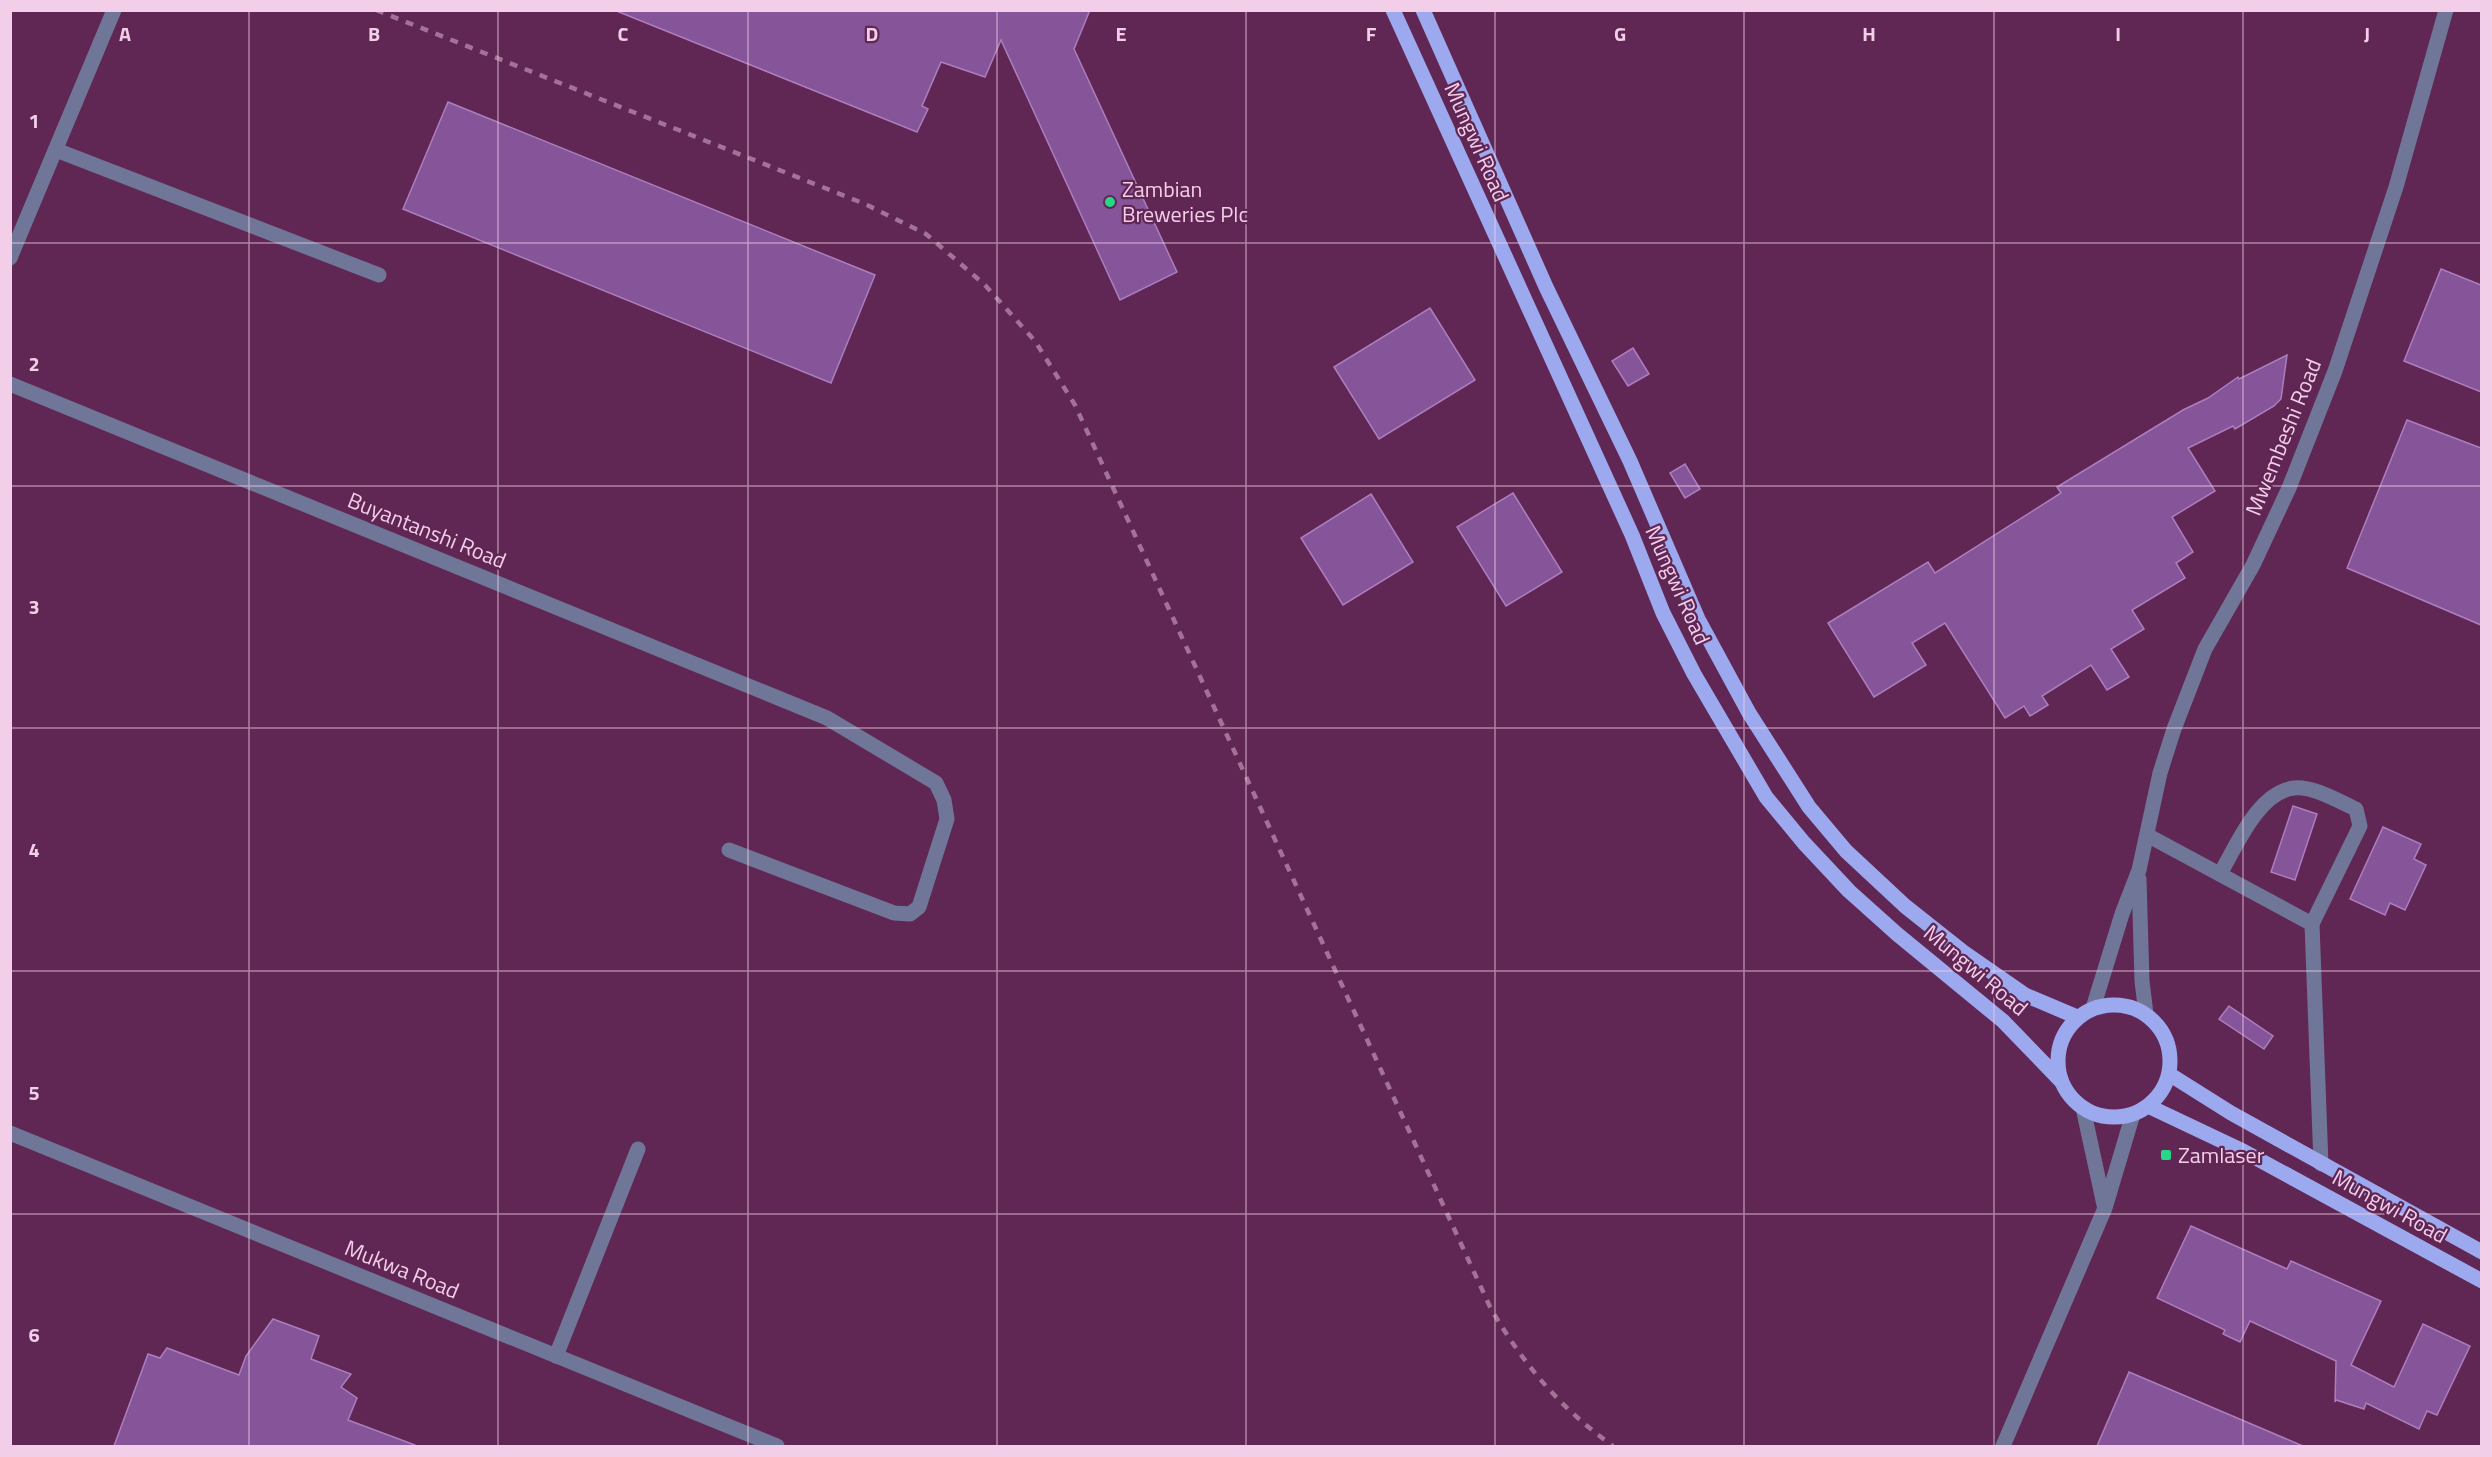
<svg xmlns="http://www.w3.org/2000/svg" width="2492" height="1457" font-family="'Titillium Web',sans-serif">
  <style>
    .building { fill: #865499; stroke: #ad7ebe; stroke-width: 1.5 }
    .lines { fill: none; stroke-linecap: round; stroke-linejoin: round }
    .minor { stroke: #6f7698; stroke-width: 15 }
    .major { stroke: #9da9ee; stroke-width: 15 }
    .rail { stroke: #a27297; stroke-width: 4.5; stroke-dasharray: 8 8; stroke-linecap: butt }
    .grid { fill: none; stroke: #f2cee8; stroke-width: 1.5; stroke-opacity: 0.55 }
    .poi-dot { fill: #26d886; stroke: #602654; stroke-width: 2 }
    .labels { text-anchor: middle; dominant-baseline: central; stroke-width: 4.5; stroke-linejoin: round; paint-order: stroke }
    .street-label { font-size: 22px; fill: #f2cee8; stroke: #602654 }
    .poi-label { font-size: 22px; fill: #f2cee8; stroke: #602654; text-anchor: start }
    .grid-label { font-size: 20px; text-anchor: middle; font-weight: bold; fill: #f2cee8; stroke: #602654; stroke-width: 4.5; stroke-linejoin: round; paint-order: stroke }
  </style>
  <rect width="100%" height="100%" fill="#602654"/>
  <g class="building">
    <path d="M 614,10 L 1090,10 L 1074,49 L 1177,272 L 1120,300 L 1001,40 L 985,77 L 941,62 L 922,106 L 928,109 L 917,132 Z"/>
    <path d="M 448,102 L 875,275 L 831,383 L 403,209 Z"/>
    <path d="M 2441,269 L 2481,285 L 2481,392 L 2404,361 Z"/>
    <path d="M 1430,308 L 1475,380 L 1379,439 L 1334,367 Z"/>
    <path d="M 1633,348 L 1649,374 L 1628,386 L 1612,361 Z"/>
    <path d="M 2287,355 L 2281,399 L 2274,406 L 2235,429 L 2233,426 L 2188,448 L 2215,491 L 2172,517 L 2193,552 L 2176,563 L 2185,578 L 2132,610 L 2144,629 L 2111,649 L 2129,677 L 2107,690 L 2091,665 L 2042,696 L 2048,705 L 2030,716 L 2024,706 L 2005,718 L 1945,623 L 1912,643 L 1926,665 L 1874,697 L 1828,623 L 1928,562 L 1935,573 L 2061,493 L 2057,487 L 2183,410 L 2208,398 L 2238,377 L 2239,379 Z"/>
    <path d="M 2407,420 L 2481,448 L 2481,625 L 2347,568 Z"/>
    <path d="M 1685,464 L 1700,489 L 1685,498 L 1670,473 Z"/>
    <path d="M 1513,493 L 1562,572 L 1506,606 L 1457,527 Z"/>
    <path d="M 1371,494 L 1413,562 L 1343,605 L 1301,538 Z"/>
    <path d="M 2293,806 L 2317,814 L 2295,880 L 2271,872 Z"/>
    <path d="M 2383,827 L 2421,844 L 2414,859 L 2426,865 L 2405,910 L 2390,903 L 2385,915 L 2350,899 Z"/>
    <path d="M 2229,1006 L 2273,1036 L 2264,1049 L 2219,1019 Z"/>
    <path d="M 2191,1226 L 2287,1269 L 2291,1261 L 2381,1301 L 2351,1365 L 2394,1387 L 2423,1324 L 2470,1346 L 2437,1415 L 2427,1411 L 2419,1429 L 2366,1403 L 2364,1409 L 2336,1400 L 2335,1402 L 2336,1361 L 2250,1321 L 2240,1342 L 2223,1334 L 2225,1330 L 2157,1298 Z"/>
    <path d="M 273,1319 L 319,1336 L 311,1359 L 351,1374 L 341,1387 L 357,1398 L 348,1420 L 415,1445 L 415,1446 L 114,1446 L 148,1354 L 160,1358 L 167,1348 L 239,1375 L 246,1356 Z"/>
    <path d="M 2129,1372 L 2303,1446 L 2097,1446 Z"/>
  </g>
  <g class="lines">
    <g class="minor">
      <path d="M 56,150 L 379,275"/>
      <path d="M 10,258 L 114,10"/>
      <path d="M 10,384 L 827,718 L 936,783 L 944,800 L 947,819 L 919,907 L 910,914 L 894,913 L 729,850"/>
      <path d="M 2147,835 L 2312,924 L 2321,1164"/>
      <path d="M 2220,874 C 2236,847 2258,792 2294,788 C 2314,786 2338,801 2356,809 L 2360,826 L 2312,924"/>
      <path d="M 2139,879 L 2142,981 L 2146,1014"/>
      <path d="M 2093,1008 L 2122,914 L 2139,870 L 2160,773 L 2174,729 L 2205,649 L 2253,565 L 2289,488 L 2335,371 L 2396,187 L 2446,10"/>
      <path d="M 2083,1108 L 2104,1205"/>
      <path d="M 10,1133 L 777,1446"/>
      <path d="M 556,1356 L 638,1149"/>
      <path d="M 2003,1446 L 2105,1208 L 2133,1114"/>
    </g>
    <g class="major">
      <path d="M 1393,10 L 1632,535 L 1663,613 L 1694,674 L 1766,797 L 1804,843 L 1849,891 L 1897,934 L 2003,1021 L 2061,1081"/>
      <path d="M 1423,10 L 1546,287 L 1630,461 L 1698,619 L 1749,713 L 1809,807 L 1846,851 L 1905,906 L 1963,952 L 2025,995 L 2077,1017"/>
      <circle cx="2114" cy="1061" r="56"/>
      <path d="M 2169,1074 L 2231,1113 L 2482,1252"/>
      <path d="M 2148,1106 L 2243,1151 L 2482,1281"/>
    </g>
    <path class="rail" d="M 376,10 L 865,204 L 926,234 L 985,285 L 1035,341 L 1075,405 L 1491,1309 C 1525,1366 1559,1407 1613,1446"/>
  </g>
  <path class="grid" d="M 249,10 L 249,1446M 498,10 L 498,1446M 748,10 L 748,1446M 997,10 L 997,1446M 1246,10 L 1246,1446M 1495,10 L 1495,1446M 1744,10 L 1744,1446M 1994,10 L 1994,1446M 2243,10 L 2243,1446M 10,243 L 2482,243M 10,486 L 2482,486M 10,728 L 2482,728M 10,971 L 2482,971M 10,1214 L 2482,1214"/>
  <g class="poi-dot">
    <circle cx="1110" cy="202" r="6"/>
    <rect x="2160" y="1149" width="12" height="12" rx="3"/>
  </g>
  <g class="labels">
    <g class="street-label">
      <text transform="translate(1477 142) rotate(66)">Mungwi Road</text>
      <text transform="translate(2283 437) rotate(-68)">Mwembeshi Road</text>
      <text transform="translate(427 530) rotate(22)">Buyantanshi Road</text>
      <text transform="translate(1678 585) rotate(66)">Mungwi Road</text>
      <text transform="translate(1976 970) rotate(40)">Mungwi Road</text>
      <text transform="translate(2390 1206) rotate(29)">Mungwi Road</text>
      <text transform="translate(402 1269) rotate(22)">Mukwa Road</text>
    </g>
    <g class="poi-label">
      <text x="1122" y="189">Zambian<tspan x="1122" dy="25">Breweries Plc</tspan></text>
      <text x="2178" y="1155">Zamlaser</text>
    </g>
  </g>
  <g class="grid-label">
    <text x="125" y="41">A</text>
    <text x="374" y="41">B</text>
    <text x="623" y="41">C</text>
    <text x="872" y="41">D</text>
    <text x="1121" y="41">E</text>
    <text x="1371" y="41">F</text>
    <text x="1620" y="41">G</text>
    <text x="1869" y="41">H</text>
    <text x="2118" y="41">I</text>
    <text x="2367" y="41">J</text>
    <text x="34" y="128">1</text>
    <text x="34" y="371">2</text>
    <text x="34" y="614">3</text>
    <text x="34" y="857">4</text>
    <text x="34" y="1100">5</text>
    <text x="34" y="1342">6</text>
  </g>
  <rect width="2492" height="1457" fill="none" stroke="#f2cee8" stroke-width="24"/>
</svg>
